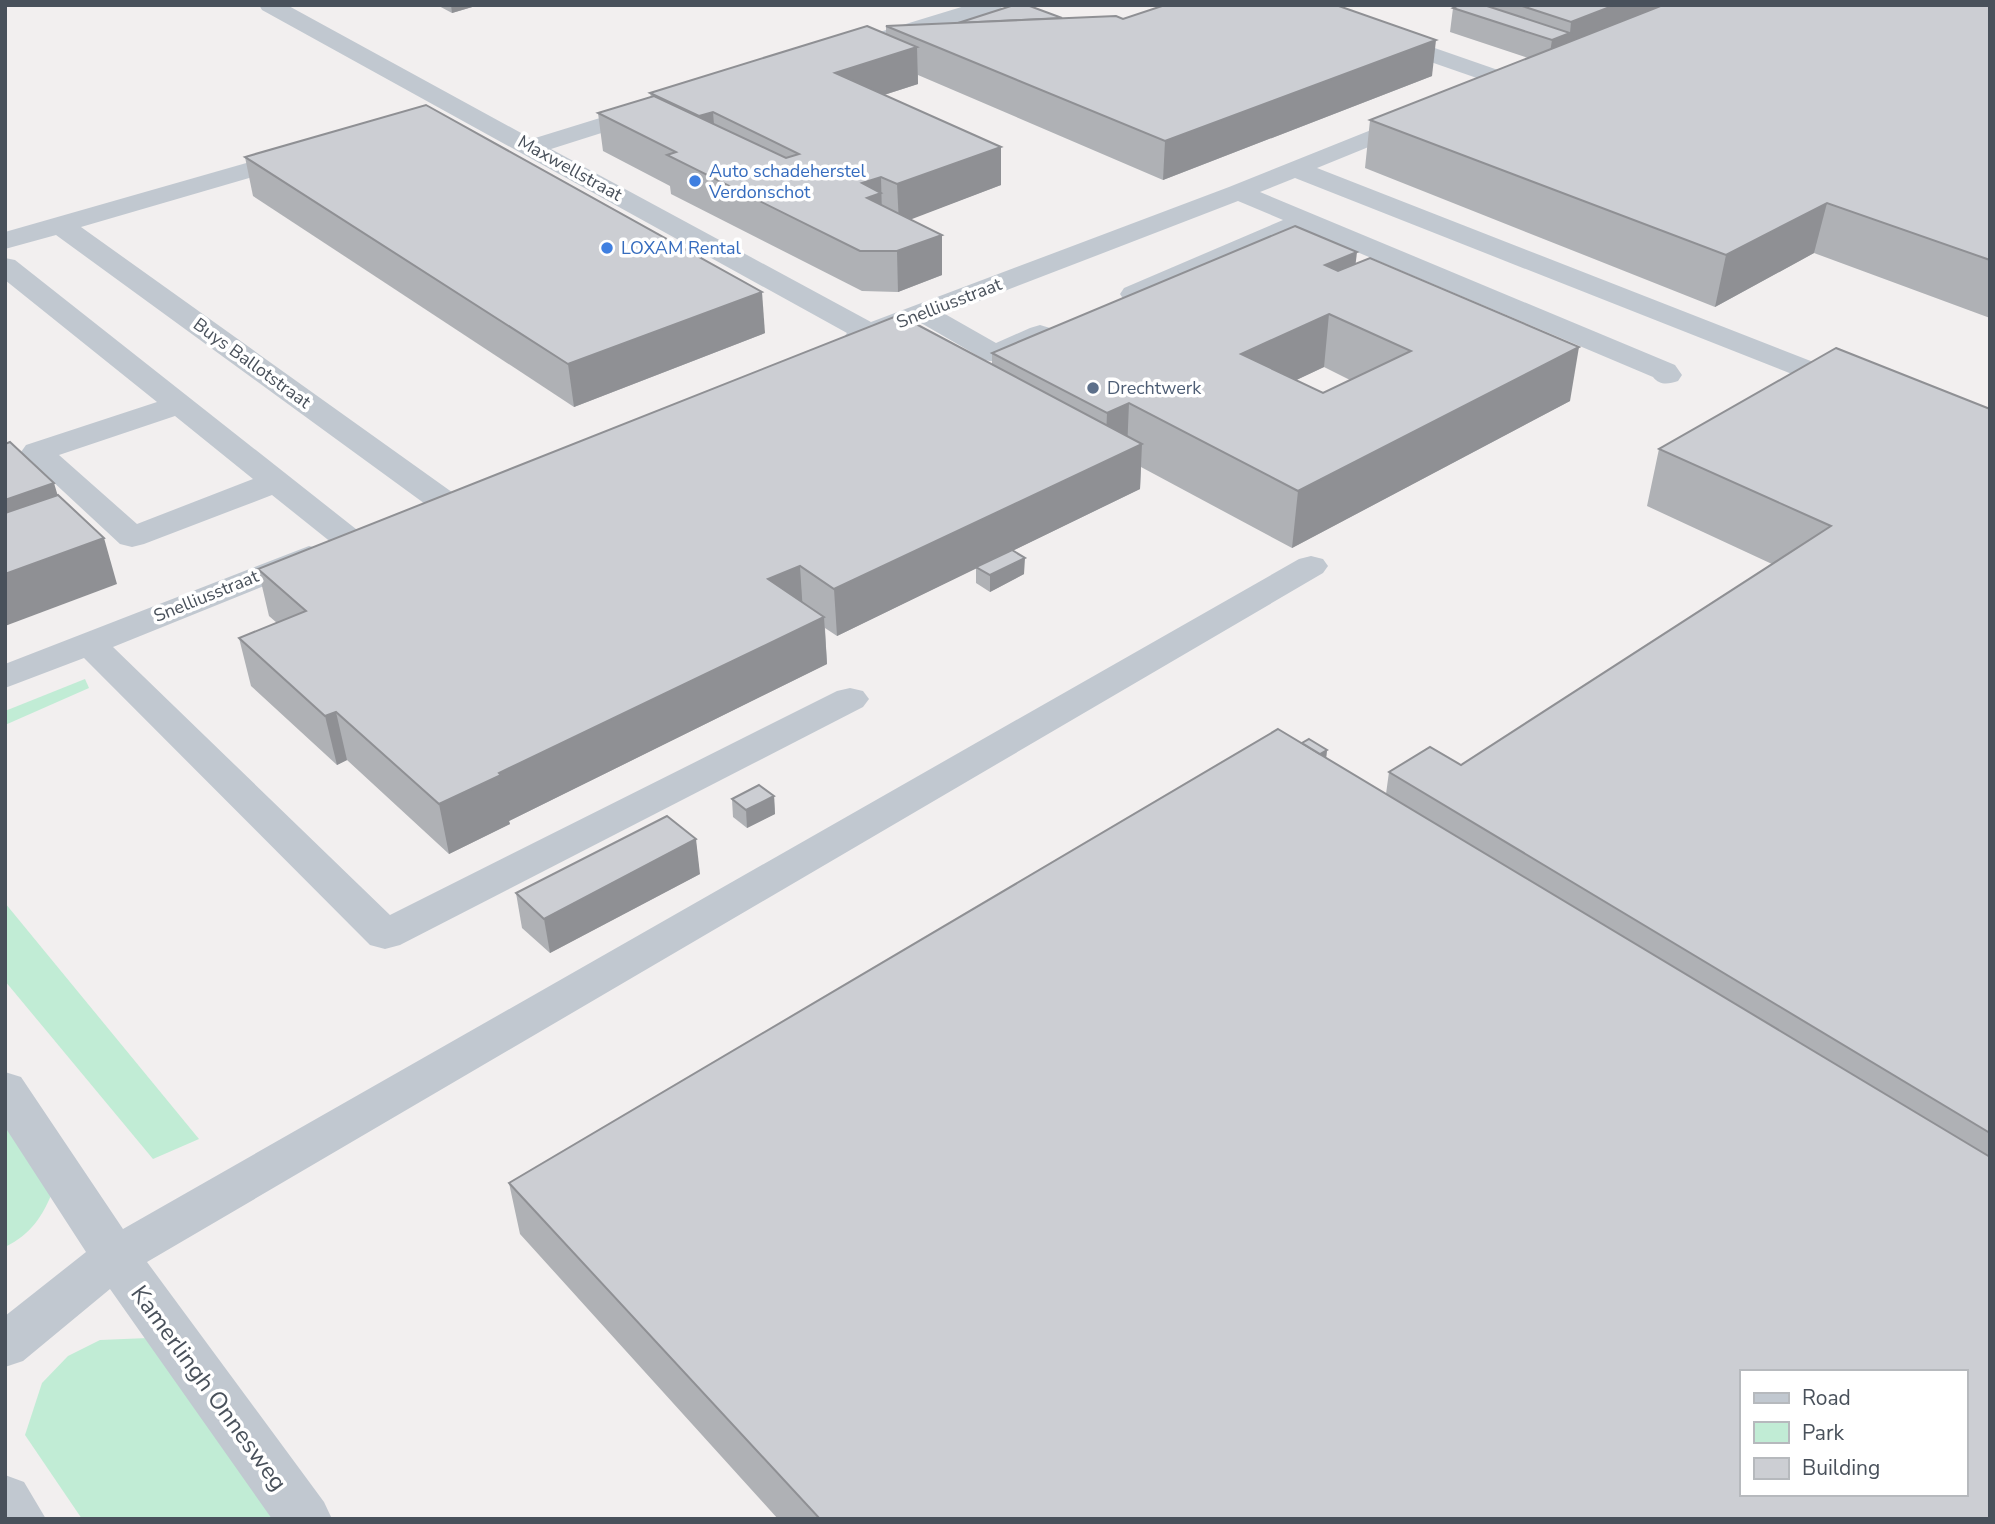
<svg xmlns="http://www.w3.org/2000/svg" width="1995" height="1524" font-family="'Nunito Sans',sans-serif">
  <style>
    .green { fill: #c1ecd5 }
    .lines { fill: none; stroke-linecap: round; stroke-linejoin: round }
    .minor { fill: #c1c8d0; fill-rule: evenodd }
    .wall { fill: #afb1b5; fill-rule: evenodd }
    .shaded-wall { fill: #8f9094 }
    .building { fill: #ccced3; stroke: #8f9094; stroke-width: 2; fill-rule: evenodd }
    .shop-dot { fill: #3f7fe0; stroke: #fff; stroke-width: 2.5 }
    .service-dot { fill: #5c6f8a; stroke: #fff; stroke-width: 2.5 }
    .labels { text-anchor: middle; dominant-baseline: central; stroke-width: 7; stroke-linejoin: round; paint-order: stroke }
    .far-street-label { font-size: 18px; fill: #49515b; stroke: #fff }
    .far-shop-label { font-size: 18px; fill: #366cbe; stroke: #fff; text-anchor: start }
    .far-service-label { font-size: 18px; fill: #4e5e75; stroke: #fff; text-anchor: start }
    .near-street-label { font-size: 24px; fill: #49515b; stroke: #fff }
  </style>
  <rect width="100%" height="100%" fill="#f2efef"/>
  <g class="green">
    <path d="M 85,679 L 89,688 L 5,725 L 5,711 Z"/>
    <path d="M 5,903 L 199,1139 L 153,1159 L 5,981 Z"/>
    <path d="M 5,1121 L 53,1191 C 42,1217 31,1234 5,1247 Z"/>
    <path d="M 148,1338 L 284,1519 L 82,1519 L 25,1435 L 42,1383 L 68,1356 L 100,1340 Z"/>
  </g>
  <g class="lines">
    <g class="minor">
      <path d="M 259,5 L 287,5 L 532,139 L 642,105 L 650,103 L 658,105 L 662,110 L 658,115 L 551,149 L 871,322 L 1229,187 L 1416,112 L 1425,114 L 1428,119 L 1425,124 L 1317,168 L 1862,381 L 1866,387 L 1862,393 L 1851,396 L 1840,393 L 1295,178 L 1260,192 L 1675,365 L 1682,375 L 1678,381 C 1669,384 1660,386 1653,377 L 1305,230 L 1144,300 L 1134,302 L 1124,300 L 1120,294 L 1124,288 L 1283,220 L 1238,201 L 945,314 L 996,343 L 1030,328 L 1040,325 L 1050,328 L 1054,334 L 1050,340 C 1030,349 1007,366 985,360 L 921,323 L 859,346 L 849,343 L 844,337 L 847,333 L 262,10 Z"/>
      <path d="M 968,5 L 1003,5 L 1000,10 L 889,44 L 873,44 L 870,39 L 873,34 Z"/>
      <path d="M 1278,5 L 1311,5 L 1527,80 L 1538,77 L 1546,79 L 1550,84 C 1543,94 1530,96 1520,93 L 1281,10 Z"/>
      <path d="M 299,148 L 308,151 L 312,156 L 308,161 L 81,227 L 456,495 L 460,502 L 456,509 L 444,512 L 432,509 L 56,235 L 5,249 L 5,232 Z"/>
      <path d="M 5,258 L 15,260 L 361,533 L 366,540 L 361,547 L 349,550 L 337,547 L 272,495 L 144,544 L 132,547 L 120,544 L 21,452 L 26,445 L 157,402 L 5,280 ZM 175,416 L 253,479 L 137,524 L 59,455 Z"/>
      <path d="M 309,546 L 321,549 L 326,556 L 321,563 L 113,647 L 390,915 L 837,691 L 850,688 L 863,691 L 869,699 L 863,707 L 400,945 L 385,949 L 370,945 L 84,658 L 5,688 L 5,664 Z"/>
      <path d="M 1311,556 L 1323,559 L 1328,566 L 1323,573 L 147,1262 L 324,1502 L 332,1519 L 272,1519 L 110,1289 L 23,1361 L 5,1367 L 5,1316 L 86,1252 L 5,1127 L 5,1072 L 21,1077 L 123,1229 L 1299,559 Z"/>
      <path d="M 5,1475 L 24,1482 L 46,1519 L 5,1519 Z"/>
    </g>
  </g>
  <g class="wall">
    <path d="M 437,5 L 479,5 L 452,13 Z"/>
    <path d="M 1459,5 L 1990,5 L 1990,318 L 1814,253 L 1715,307 L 1365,168 L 1370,120 L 1528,58 L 1450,32 L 1453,8 Z"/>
    <path d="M 1062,18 L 1123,19 L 1432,76 L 1163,180 L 918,75 L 918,84 L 884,95 L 1001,147 L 1001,185 L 910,219 L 942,275 L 898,292 L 862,291 L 671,194 L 670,186 L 603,151 L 598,113 L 651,97 L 650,93 L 886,34 L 886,26 Z"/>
    <path d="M 245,157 L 765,333 L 574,407 L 253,196 Z"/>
    <path d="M 1355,264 L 1570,401 L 1292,548 L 1141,467 L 1140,489 L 1012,551 L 1024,574 L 990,592 L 976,583 L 976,568 L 837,636 L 825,628 L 827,664 L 509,821 L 510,824 L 449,854 L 347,760 L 337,765 L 251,686 L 239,638 L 277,623 L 269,616 L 258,569 L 992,364 L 992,353 ZM 1324,367 L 1350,380 L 1323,393 L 1296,380 Z"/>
    <path d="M 1990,409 L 1990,1519 L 778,1519 L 520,1234 L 509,1183 L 1302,743 L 1327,750 L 1326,758 L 1386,794 L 1389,772 L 1461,765 L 1772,564 L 1647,506 L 1659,449 Z"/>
    <path d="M 774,796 L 775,814 L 747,828 L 733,817 L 732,799 Z"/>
    <path d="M 700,874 L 550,953 L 522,928 L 516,893 Z"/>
  </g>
  <g class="shaded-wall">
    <path d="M 451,5 L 479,5 L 452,13 Z"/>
    <path d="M 1615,5 L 1678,5 L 1548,65 L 1552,40 L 1570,33 L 1571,22 Z"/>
    <path d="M 1436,40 L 1432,76 L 1163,180 L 1165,141 Z"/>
    <path d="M 917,47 L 918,84 L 837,110 L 835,73 Z"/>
    <path d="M 713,112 L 716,150 L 702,154 L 699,116 Z"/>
    <path d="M 1001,147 L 1001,185 L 899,224 L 897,184 Z"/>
    <path d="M 881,177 L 882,216 L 863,223 L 862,183 Z"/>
    <path d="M 1827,203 L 1814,253 L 1715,307 L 1726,255 Z"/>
    <path d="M 942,235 L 942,275 L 898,292 L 897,251 Z"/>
    <path d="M 1357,252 L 1351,304 L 1325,265 Z"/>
    <path d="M 762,292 L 765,333 L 574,407 L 568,364 Z"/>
    <path d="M 1329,314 L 1324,367 L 1237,408 L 1241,354 Z"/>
    <path d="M 1579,347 L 1570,401 L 1292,548 L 1298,491 Z"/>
    <path d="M 1129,403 L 1127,451 L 1142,444 L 1140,489 L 837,636 L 834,589 L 1105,461 L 1107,413 Z"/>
    <path d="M 5,457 L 54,483 L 71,540 L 5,564 Z"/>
    <path d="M 104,538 L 117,584 L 5,626 L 5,574 Z"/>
    <path d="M 1025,558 L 1024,574 L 990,592 L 990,575 Z"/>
    <path d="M 800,566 L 803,613 L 768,579 Z"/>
    <path d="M 824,617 L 827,664 L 509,821 L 510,824 L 449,854 L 439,804 L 499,773 Z"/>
    <path d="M 336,712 L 347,760 L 337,765 L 325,716 Z"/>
    <path d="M 1327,750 L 1325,767 L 1314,758 Z"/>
    <path d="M 774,796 L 775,814 L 747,828 L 746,810 Z"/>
    <path d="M 696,839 L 700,874 L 550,953 L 544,919 Z"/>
  </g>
  <g class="building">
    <path d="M 1014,5 L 1027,5 L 1062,18 L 958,23 Z"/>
    <path d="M 1165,5 L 1336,5 L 1436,40 L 1165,141 L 886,26 L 1116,16 L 1123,19 Z"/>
    <path d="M 1459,5 L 1484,5 L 1570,33 L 1552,40 L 1453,8 Z"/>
    <path d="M 1519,5 L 1615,5 L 1571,22 Z"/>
    <path d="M 1663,5 L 1990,5 L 1990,260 L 1827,203 L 1726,255 L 1370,120 Z"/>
    <path d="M 867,26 L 917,47 L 835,73 L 1001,147 L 897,184 L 881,177 L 862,183 L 881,193 L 867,198 L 942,235 L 897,251 L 860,251 L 667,155 L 676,152 L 598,113 L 654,96 L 786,158 L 799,154 L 713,112 L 699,116 L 650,93 Z"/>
    <path d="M 426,105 L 762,292 L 568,364 L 245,157 Z"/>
    <path d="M 1295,226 L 1357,252 L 1325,265 L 1338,271 L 1370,258 L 1579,347 L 1298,491 L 1129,403 L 1107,413 L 992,353 ZM 1329,314 L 1411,351 L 1323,393 L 1241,354 Z"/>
    <path d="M 899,315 L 1142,444 L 834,589 L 800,566 L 768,579 L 824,617 L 499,773 L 501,775 L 439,804 L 336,712 L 325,716 L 239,638 L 306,611 L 258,569 Z"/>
    <path d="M 1836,348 L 1990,409 L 1990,1133 L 1389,772 L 1430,747 L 1461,765 L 1831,526 L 1659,449 Z"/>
    <path d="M 10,442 L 54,483 L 5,500 L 5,444 Z"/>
    <path d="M 58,495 L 104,538 L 5,574 L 5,513 Z"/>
    <path d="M 1012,550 L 1025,558 L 990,575 L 976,567 Z"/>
    <path d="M 1278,729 L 1990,1157 L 1990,1519 L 820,1519 L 509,1183 ZM 1741,1372 L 1965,1372 L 1965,1494 L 1741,1494 Z"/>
    <path d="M 1309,739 L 1327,750 L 1320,754 L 1302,743 Z"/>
    <path d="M 759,785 L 774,796 L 746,810 L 732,799 Z"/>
    <path d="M 667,816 L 696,839 L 544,919 L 516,893 Z"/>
  </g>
  <g class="shop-dot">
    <circle cx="695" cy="181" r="7"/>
    <circle cx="607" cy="248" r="7"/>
  </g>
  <circle class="service-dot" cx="1093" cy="388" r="7"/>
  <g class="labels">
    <g class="far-street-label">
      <text transform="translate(570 168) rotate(29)">Maxwellstraat</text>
      <text transform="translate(949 303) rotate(-21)">Snelliusstraat</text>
      <text transform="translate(252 363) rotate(36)">Buys Ballotstraat</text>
      <text transform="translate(206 596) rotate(-22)">Snelliusstraat</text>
    </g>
    <g class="far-shop-label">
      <text x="709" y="171">Auto schadeherstel<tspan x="709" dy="21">Verdonschot</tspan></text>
      <text x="621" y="248">LOXAM Rental</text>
    </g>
    <g class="far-service-label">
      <text x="1107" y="388">Drechtwerk</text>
    </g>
    <g class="near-street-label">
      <text transform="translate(209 1388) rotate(54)">Kamerlingh Onnesweg</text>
    </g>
  </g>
  <rect width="1995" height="1524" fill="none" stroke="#49515b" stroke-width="14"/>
  <rect x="1740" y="1370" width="228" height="126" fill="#ffffff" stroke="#b6b9bd" stroke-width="2"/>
  <rect x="1754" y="1393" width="35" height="10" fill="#c1c8d0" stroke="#b6b9bd" stroke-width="2"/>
  <text x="1802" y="1405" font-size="21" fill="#49515b">Road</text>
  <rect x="1754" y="1422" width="35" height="21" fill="#c1ecd5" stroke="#b6b9bd" stroke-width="2"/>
  <text x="1802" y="1440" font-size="21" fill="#49515b">Park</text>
  <rect x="1754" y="1458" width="35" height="21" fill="#ccced3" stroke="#b6b9bd" stroke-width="2"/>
  <text x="1802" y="1475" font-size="21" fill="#49515b">Building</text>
</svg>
